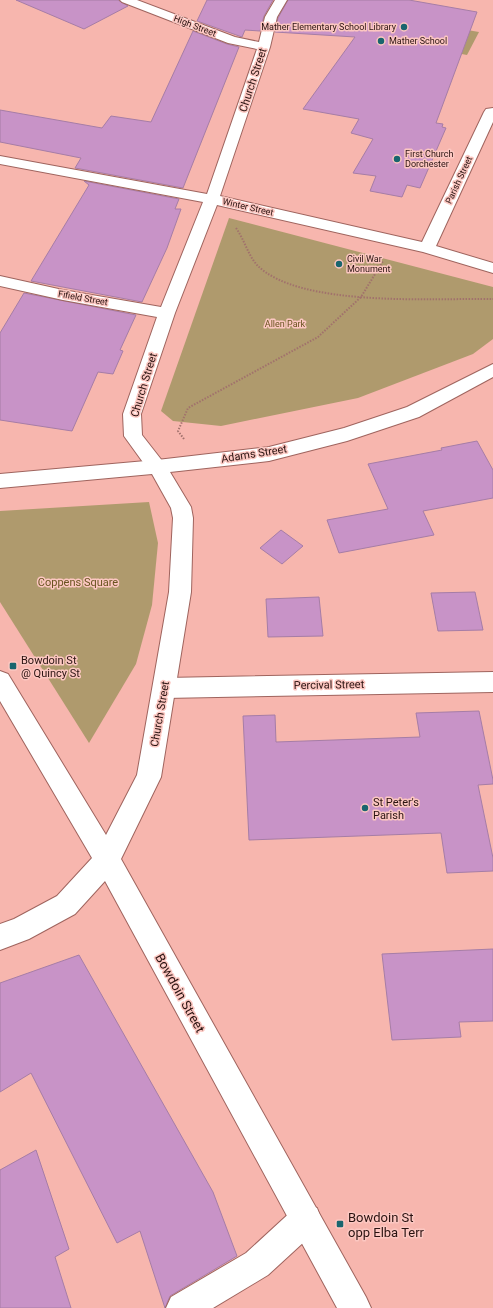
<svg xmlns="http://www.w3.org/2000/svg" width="493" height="1308" font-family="Roboto,sans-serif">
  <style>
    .green { fill: #af9a6d }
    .building { fill: #c893c7; stroke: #a67da6 }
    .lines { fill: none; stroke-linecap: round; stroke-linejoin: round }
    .street-casing { stroke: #9f645e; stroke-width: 2 }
    .secondary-casing { stroke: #9f645e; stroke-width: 2 }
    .path { stroke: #a1716c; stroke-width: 2; stroke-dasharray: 1.5 1.5; stroke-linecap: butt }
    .street { fill: #fff; fill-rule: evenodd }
    .secondary { fill: #fff; fill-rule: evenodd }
    .poi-dot { fill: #19656e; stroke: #fcc7c1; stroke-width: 1.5 }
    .labels { text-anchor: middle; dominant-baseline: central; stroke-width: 3; stroke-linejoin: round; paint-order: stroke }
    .far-street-label { font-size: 9px; fill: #2a1311; stroke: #fcc7c1 }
    .far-poi-label { font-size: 9px; fill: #2a1311; stroke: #fcc7c1; text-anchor: start }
    .far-park-label { font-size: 9px; fill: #69531f; stroke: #fcc7c1 }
    .street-label { font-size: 11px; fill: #2a1311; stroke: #fcc7c1 }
    .park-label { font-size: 11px; fill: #69531f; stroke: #fcc7c1 }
    .poi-label { font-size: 11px; fill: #2a1311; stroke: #fcc7c1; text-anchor: start }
    .near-street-label { font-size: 13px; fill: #2a1311; stroke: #fcc7c1 }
    .near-poi-label { font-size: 13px; fill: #2a1311; stroke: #fcc7c1; text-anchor: start }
  </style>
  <rect width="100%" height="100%" fill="#f7b6ae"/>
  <g class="green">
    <path d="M 438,25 L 479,32 L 467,55 L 424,47 Z"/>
    <path d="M 229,218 L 493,287 L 493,339 L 473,354 L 358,398 L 221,426 L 173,421 L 161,411 Z"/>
    <path d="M 149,502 L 158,543 L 152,605 L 136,664 L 89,743 L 0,602 L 0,511 Z"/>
  </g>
  <g class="building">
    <path d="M 16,0 L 118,0 L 128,6 L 84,29 Z"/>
    <path d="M 207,0 L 273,0 L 264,16 L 260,31 L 245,30 L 242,37 L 197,21 Z"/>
    <path d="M 288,0 L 409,0 L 477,12 L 436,123 L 443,124 L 442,127 L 446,128 L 420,188 L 407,185 L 402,197 L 370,191 L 376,176 L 353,173 L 373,139 L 351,133 L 359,119 L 303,109 L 355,37 L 275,32 L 278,18 Z"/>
    <path d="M 193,31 L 227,44 L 239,47 L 183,188 L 75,168 L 81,158 L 0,142 L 0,110 L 102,128 L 111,116 L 151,122 Z"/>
    <path d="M 84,181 L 179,199 L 175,209 L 181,209 L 167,248 L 142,302 L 31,281 L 89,185 Z"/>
    <path d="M 24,293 L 136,315 L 120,350 L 123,351 L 113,374 L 98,372 L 72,431 L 0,420 L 0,333 Z"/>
    <path d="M 477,441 L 493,470 L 493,498 L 423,511 L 434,535 L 339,553 L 327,520 L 388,509 L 368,464 L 442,450 L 441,448 Z"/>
    <path d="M 281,530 L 303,546 L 282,564 L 260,548 Z"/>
    <path d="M 475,592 L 483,630 L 438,631 L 431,593 Z"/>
    <path d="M 319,597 L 323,636 L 268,637 L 266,599 Z"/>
    <path d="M 479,711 L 493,780 L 493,784 L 478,785 L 493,858 L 493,871 L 447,873 L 441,833 L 249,840 L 243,716 L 275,715 L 276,742 L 420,737 L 416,713 Z"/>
    <path d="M 493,949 L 493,1021 L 459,1022 L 461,1037 L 392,1040 L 382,954 Z"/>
    <path d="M 79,955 L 213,1192 L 237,1256 L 170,1296 L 165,1308 L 140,1231 L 117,1243 L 31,1073 L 0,1092 L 0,983 Z"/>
    <path d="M 36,1150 L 69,1249 L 55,1257 L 71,1308 L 0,1308 L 0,1170 Z"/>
  </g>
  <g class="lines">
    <g class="street-casing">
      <g id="street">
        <path d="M 120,0 L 137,0 L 235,37 L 259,42 L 265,17 L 275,0 L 287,0 L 277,17 L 270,47 L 220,196 L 422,242 L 484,112 L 486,109 L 493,108 L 493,122 L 436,246 L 493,263 L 493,273 L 423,252 L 217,205 L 175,313 L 141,414 L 142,435 L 167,467 L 164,472 L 157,474 L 150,472 L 124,436 L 123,414 L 157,317 L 63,300 L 0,286 L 0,276 L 63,290 L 161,307 L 203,202 L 0,164 L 0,156 L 207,194 L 257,49 L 228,43 L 122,2 Z"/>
        <path d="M 493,672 L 493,692 L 165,698 L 157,695 L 154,688 L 157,681 L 165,678 Z"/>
        <path d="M 306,1204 L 317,1208 L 321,1219 L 317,1230 L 268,1275 L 213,1308 L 166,1308 L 171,1297 L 246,1253 L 295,1208 Z"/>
      </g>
    </g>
    <g class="secondary-casing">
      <path id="secondary" d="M 493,364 L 493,377 L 419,417 L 347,441 L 269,461 L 170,472 L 191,507 L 193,518 L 191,592 L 161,777 L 121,859 L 366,1297 L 371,1308 L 337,1308 L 105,881 L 75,914 L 29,939 L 0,950 L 0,924 L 14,919 L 57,896 L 92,858 L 0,701 L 0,671 L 8,674 L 106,835 L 137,775 L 169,592 L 173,518 L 171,508 L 152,474 L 0,488 L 0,474 L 157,460 L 269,447 L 344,428 L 407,407 Z"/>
    </g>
    <g class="path">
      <path d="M 236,228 C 244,239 248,255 257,265 C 299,308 435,298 493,299"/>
      <path d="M 184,439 L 178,431 L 188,408 L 318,337 L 361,297 L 383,261"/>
    </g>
    <use href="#street" class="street"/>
    <use href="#secondary" class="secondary"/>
  </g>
  <g class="poi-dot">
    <circle cx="404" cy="27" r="4"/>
    <circle cx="381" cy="41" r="4"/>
    <circle cx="397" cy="159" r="4"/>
    <circle cx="339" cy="264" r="4"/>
    <rect x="9" y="662" width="8" height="8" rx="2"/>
    <circle cx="365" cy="808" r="4"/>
    <rect x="336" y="1220" width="8" height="8" rx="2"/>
  </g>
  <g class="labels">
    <g class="far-street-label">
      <text transform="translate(195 26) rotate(21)">High Street</text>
      <text transform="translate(459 180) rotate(-65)">Parish Street</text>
      <text transform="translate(248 207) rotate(13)">Winter Street</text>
      <text transform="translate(83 298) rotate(10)">Fifield Street</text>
    </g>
    <g class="far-poi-label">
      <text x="396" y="27" text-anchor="end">Mather Elementary School Library</text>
      <text x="389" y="41">Mather School</text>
      <text x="405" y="154">First Church<tspan x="405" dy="10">Dorchester</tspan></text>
      <text x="347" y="259">Civil War<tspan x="347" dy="10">Monument</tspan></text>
    </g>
    <g class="far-park-label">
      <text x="285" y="324">Allen Park</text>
    </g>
    <g class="street-label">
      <text transform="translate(253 80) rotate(-72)">Church Street</text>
      <text transform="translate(144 385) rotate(-73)">Church Street</text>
      <text transform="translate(254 454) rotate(-9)">Adams Street</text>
      <text transform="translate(329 685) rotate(-1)">Percival Street</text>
      <text transform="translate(160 714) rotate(-80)">Church Street</text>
    </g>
    <g class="park-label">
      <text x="78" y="582">Coppens Square</text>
    </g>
    <g class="poi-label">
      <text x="21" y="660">Bowdoin St<tspan x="21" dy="13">@ Quincy St</tspan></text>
      <text x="373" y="802">St Peter's<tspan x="373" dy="13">Parish</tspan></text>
    </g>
    <g class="near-street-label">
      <text transform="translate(180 993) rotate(61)">Bowdoin Street</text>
    </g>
    <g class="near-poi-label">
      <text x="348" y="1217">Bowdoin St<tspan x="348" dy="15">opp Elba Terr</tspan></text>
    </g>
  </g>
</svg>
